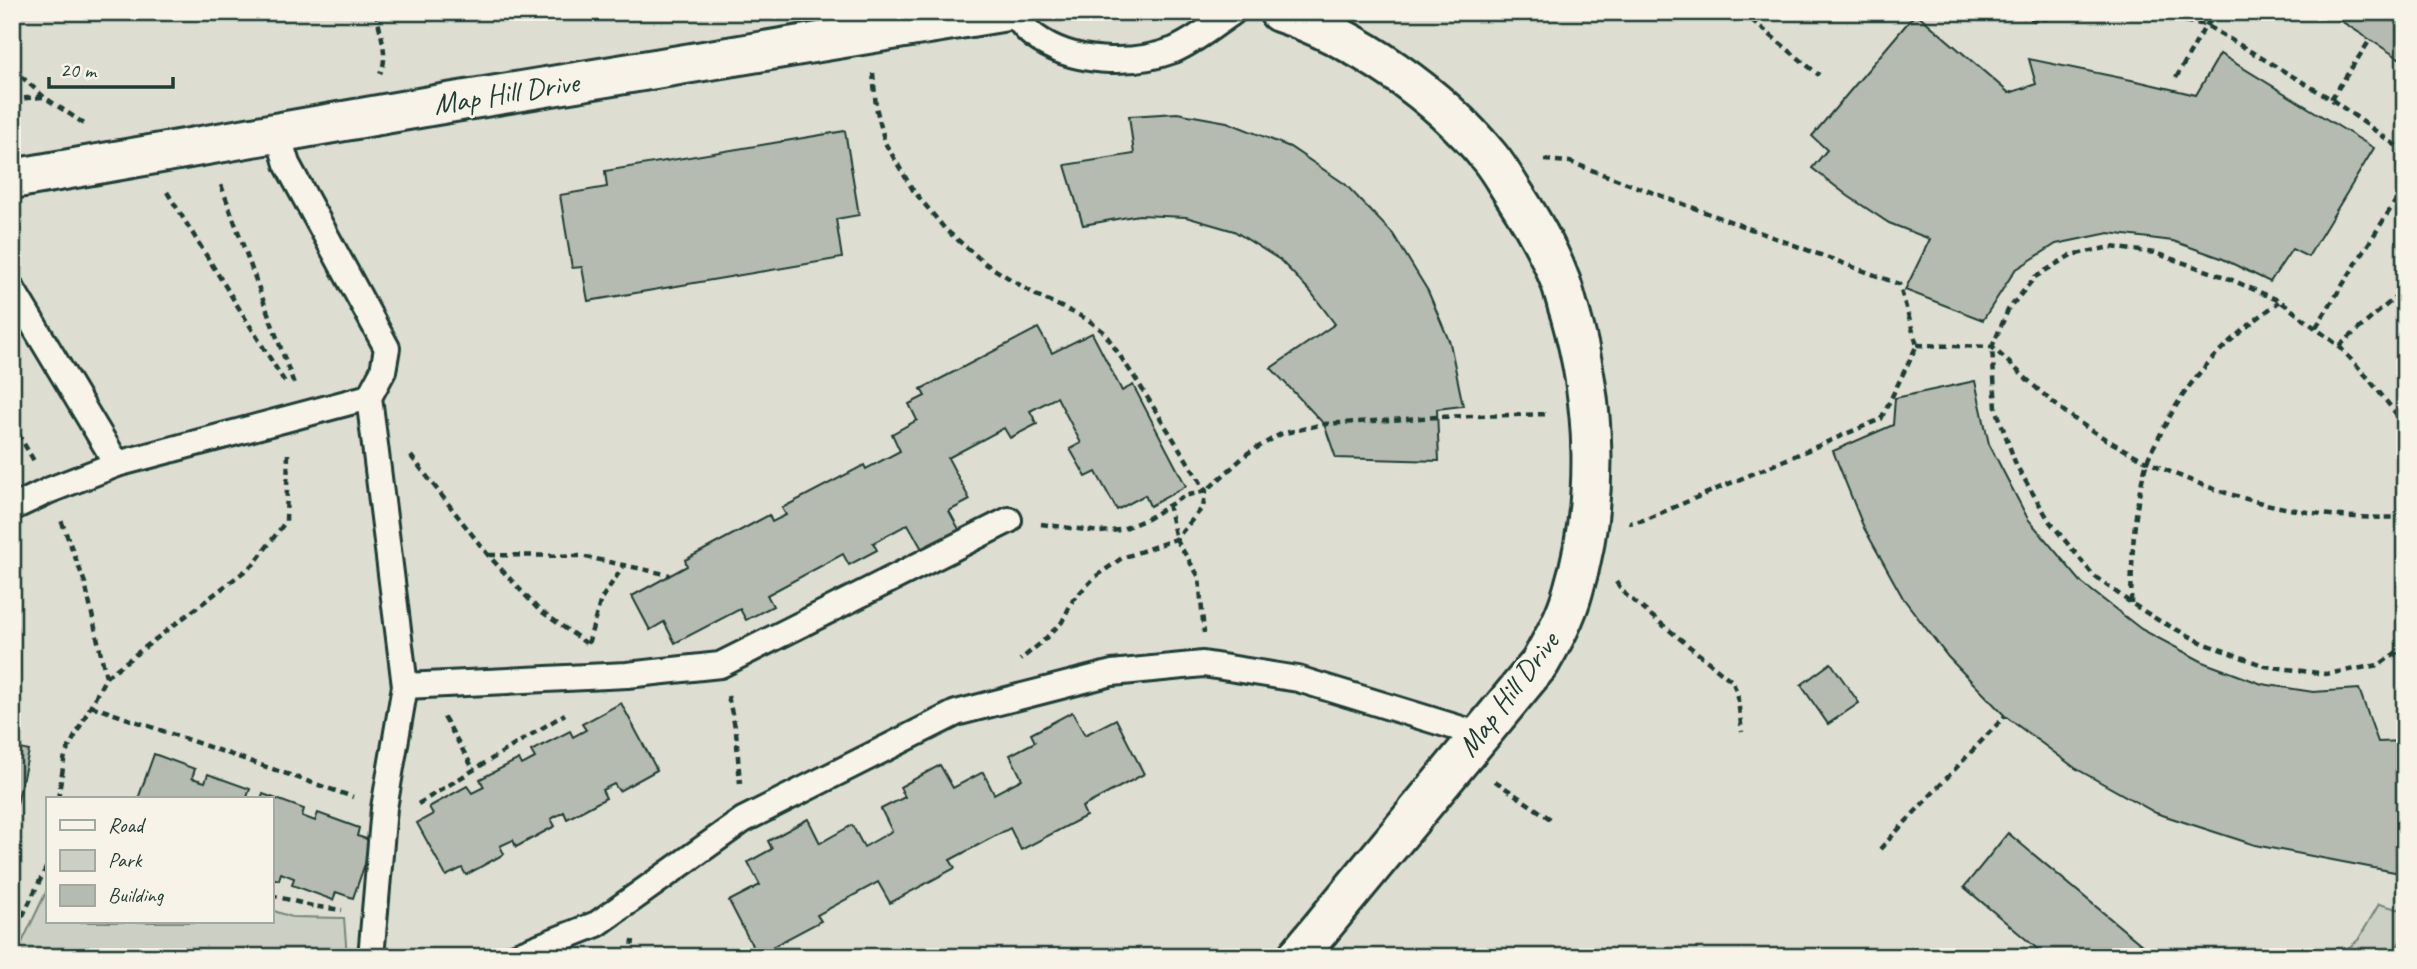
<svg xmlns="http://www.w3.org/2000/svg" width="2417" height="969" font-family="Caveat,sans-serif">
  <style>
    .built { fill: #ddddd2; fill-rule: evenodd }
    .green { fill: #cccfc4; stroke: #76867c; stroke-width: 2 }
    .building { fill: #b5bbb0; stroke: #1f3d34; stroke-width: 2 }
    .lines { fill: none; stroke-linecap: round; stroke-linejoin: round }
    .service-casing { stroke: #1f3d34; stroke-width: 30 }
    .minor-casing { stroke: #1f3d34; stroke-width: 44 }
    .path { stroke: #1f3d34; stroke-width: 4.5; stroke-dasharray: 7 5; stroke-linecap: butt }
    .service { stroke: #f7f3e8; stroke-width: 24 }
    .minor { stroke: #f7f3e8; stroke-width: 38 }
    .labels { text-anchor: middle; dominant-baseline: central; stroke-width: 6; stroke-linejoin: round; paint-order: stroke }
    .street-label { font-size: 30px; fill: #1f3d34; stroke: #f7f3e8 }
  </style>
  <rect width="100%" height="100%" fill="#eeece1"/>
  <filter id="ink" filterUnits="userSpaceOnUse"><feTurbulence type="fractalNoise" baseFrequency=".0143" numOctaves="2"/><feDisplacementMap in="SourceGraphic" scale="14" xChannelSelector="R" yChannelSelector="G"/><feConvolveMatrix kernelMatrix="1 2 1 2 8 2 1 2 1" color-interpolation-filters="sRGB"/></filter>
  <g filter="url(#ink)">
    <path class="built" d="M 12,12 L 2405,12 L 2405,957 L 12,957 ZM 47,799 L 271,799 L 271,922 L 47,922 Z"/>
    <g class="green">
      <path d="M 47,890 L 47,922 L 271,922 L 271,910 L 292,917 L 344,918 L 347,957 L 15,957 Z"/>
      <path d="M 2379,904 L 2405,911 L 2405,932 L 2392,957 L 2337,957 L 2358,940 Z"/>
    </g>
    <g class="building">
      <path d="M 2341,12 L 2405,12 L 2405,62 L 2338,19 Z"/>
      <path d="M 1916,13 L 2009,93 L 2036,84 L 2029,59 L 2141,82 L 2196,95 L 2220,54 L 2374,148 L 2308,257 L 2292,249 L 2270,282 L 2221,258 L 2173,241 L 2109,233 L 2056,244 L 2015,270 L 1983,320 L 1905,290 L 1930,239 L 1889,223 L 1848,196 L 1812,168 L 1827,150 L 1812,136 Z"/>
      <path d="M 1177,113 L 1227,122 L 1290,147 L 1345,184 L 1393,234 L 1428,291 L 1450,343 L 1463,406 L 1437,409 L 1439,461 L 1336,458 L 1324,424 L 1271,368 L 1335,324 L 1310,291 L 1280,260 L 1234,231 L 1186,217 L 1139,215 L 1083,225 L 1065,165 L 1134,154 L 1129,116 Z"/>
      <path d="M 845,131 L 859,215 L 836,219 L 842,258 L 588,301 L 582,267 L 572,268 L 560,195 L 607,187 L 605,171 Z"/>
      <path d="M 1038,328 L 1052,353 L 1092,333 L 1122,391 L 1133,385 L 1186,486 L 1150,506 L 1145,495 L 1117,510 L 1096,472 L 1086,477 L 1070,449 L 1081,443 L 1057,397 L 1030,411 L 1037,424 L 1010,438 L 1004,428 L 948,458 L 970,500 L 949,511 L 960,531 L 923,551 L 908,524 L 873,543 L 877,550 L 849,565 L 843,554 L 767,595 L 773,606 L 746,620 L 740,609 L 675,643 L 664,622 L 650,630 L 632,596 L 687,566 L 685,560 L 769,515 L 772,522 L 786,515 L 782,508 L 864,465 L 866,469 L 900,451 L 892,434 L 917,420 L 909,404 L 925,396 L 921,389 Z"/>
      <path d="M 1975,381 L 1989,444 L 2028,519 L 2082,583 L 2141,629 L 2205,663 L 2262,684 L 2313,692 L 2359,689 L 2378,742 L 2405,741 L 2405,841 L 2400,873 L 2255,845 L 2156,813 L 2075,768 L 2005,716 L 1948,657 L 1903,598 L 1864,528 L 1833,451 L 1893,425 L 1895,398 Z"/>
      <path d="M 1831,663 L 1859,703 L 1828,724 L 1801,685 Z"/>
      <path d="M 621,703 L 657,770 L 619,791 L 614,784 L 602,790 L 606,798 L 567,819 L 564,812 L 551,819 L 555,826 L 516,847 L 513,840 L 500,846 L 504,854 L 466,875 L 462,868 L 446,876 L 417,823 L 433,814 L 429,807 L 467,786 L 472,793 L 484,787 L 480,779 L 519,759 L 522,765 L 535,758 L 531,751 L 570,731 L 573,737 L 586,730 L 582,724 Z"/>
      <path d="M 1072,712 L 1085,735 L 1116,719 L 1144,774 L 1082,807 L 1086,816 L 1021,850 L 1010,828 L 950,860 L 955,868 L 890,903 L 878,882 L 817,915 L 821,921 L 757,955 L 729,901 L 760,885 L 748,862 L 772,849 L 768,841 L 808,819 L 820,843 L 852,825 L 864,847 L 892,831 L 881,809 L 905,797 L 900,787 L 940,765 L 953,788 L 983,772 L 994,794 L 1022,779 L 1010,755 L 1035,742 L 1031,734 Z"/>
      <path d="M 12,747 L 29,751 L 12,826 Z"/>
      <path d="M 154,754 L 195,769 L 192,778 L 205,782 L 208,774 L 250,789 L 247,797 L 254,799 L 138,799 Z"/>
      <path d="M 263,794 L 304,809 L 302,816 L 315,821 L 318,813 L 359,828 L 357,836 L 373,841 L 353,898 L 336,892 L 333,900 L 292,885 L 294,878 L 281,873 L 279,880 L 271,878 L 271,799 L 261,799 Z"/>
      <path d="M 2008,833 L 2155,956 L 2155,957 L 2047,957 L 1964,887 Z"/>
    </g>
    <g class="lines">
      <g class="service-casing">
        <g id="service">
          <path d="M 1012,12 C 1019,21 1026,30 1034,36 C 1071,64 1131,66 1174,50 C 1195,41 1214,25 1233,12"/>
          <path d="M 278,134 L 287,164 L 387,348 L 383,371 L 369,397 L 405,686 L 384,808 L 371,957"/>
          <path d="M 12,289 L 117,464"/>
          <path d="M 12,508 L 50,490 L 117,464 L 369,397"/>
          <path d="M 405,686 L 627,675 L 720,665 L 1009,520"/>
          <path d="M 513,957 L 597,924 L 743,820 L 956,713 L 1112,673 L 1203,664 L 1298,679 L 1481,735"/>
        </g>
      </g>
      <g class="minor-casing">
        <g id="minor">
          <path d="M 1279,12 C 1356,37 1439,95 1490,158 C 1499,169 1506,182 1514,194 C 1531,220 1548,249 1559,278 C 1564,289 1566,302 1570,313 C 1596,403 1600,501 1573,591 C 1566,617 1553,640 1540,663 L 1297,957"/>
          <path d="M 12,179 L 436,105 L 1001,12"/>
        </g>
      </g>
      <g class="path">
        <path d="M 376,12 C 379,29 390,58 380,73"/>
        <path d="M 1742,12 L 1819,75"/>
        <path d="M 2007,12 L 2036,20 L 2083,13 L 2136,13 L 2206,25 L 2331,99 L 2405,152"/>
        <path d="M 12,68 L 44,97 L 86,125"/>
        <path d="M 873,73 L 876,107 L 885,143 L 913,190 L 945,229 L 986,264 L 1036,295 L 1087,319 L 1104,332 L 1139,384 L 1206,491 L 1203,507 L 1176,539 L 1122,558 L 1095,577 L 1073,600 L 1062,622 L 1042,642 L 1020,660"/>
        <path d="M 2176,78 L 2206,25 L 2222,12"/>
        <path d="M 12,99 L 43,97"/>
        <path d="M 2331,99 L 2370,40"/>
        <path d="M 1544,160 L 1570,162 L 1899,284 L 1917,345 L 1881,419 L 1644,520 L 1629,523"/>
        <path d="M 221,185 L 294,384"/>
        <path d="M 167,192 L 286,384"/>
        <path d="M 2316,327 L 2405,186"/>
        <path d="M 1917,345 L 1992,347 C 2022,374 2052,405 2086,427 C 2180,487 2293,523 2405,517"/>
        <path d="M 2339,346 L 2405,289"/>
        <path d="M 12,423 L 34,461"/>
        <path d="M 2405,425 L 2368,378 L 2339,346 L 2280,301 L 2225,277 L 2155,253 L 2111,247 L 2071,255 L 2035,277 L 2008,310 L 1992,347 L 1996,408 L 2016,465 L 2050,522 L 2094,576 L 2131,603 L 2158,620 L 2203,643 L 2265,666 L 2326,674 L 2379,665 L 2405,646"/>
        <path d="M 411,456 L 488,555 L 538,609 L 586,643"/>
        <path d="M 1168,504 L 1176,539 L 1199,577 L 1204,633"/>
        <path d="M 1041,524 L 1100,532 L 1120,530 L 1147,519 L 1184,496 L 1206,491 L 1248,453 L 1281,434 L 1324,424 L 1437,417 L 1550,414"/>
        <path d="M 489,555 L 581,556 L 670,575"/>
        <path d="M 1616,582 L 1626,595 L 1732,681 L 1737,692 L 1742,732"/>
        <path d="M 2131,603 C 2132,557 2133,511 2146,465 C 2149,453 2157,442 2162,431 C 2192,372 2226,341 2279,302"/>
        <path d="M 588,644 L 601,599 L 623,567"/>
        <path d="M 106,677 L 254,564 L 286,521 L 288,454"/>
        <path d="M 728,696 L 736,731 L 740,784"/>
        <path d="M 91,706 L 353,797"/>
        <path d="M 444,717 L 474,770"/>
        <path d="M 1495,781 L 1552,820"/>
        <path d="M 58,799 L 65,755 L 106,677 L 85,583 L 61,520"/>
        <path d="M 418,804 L 565,714"/>
        <path d="M 1880,849 L 2005,716"/>
        <path d="M 271,895 L 312,906 L 342,910"/>
        <path d="M 12,938 L 47,866"/>
        <path d="M 631,957 L 633,940"/>
      </g>
      <use href="#service" class="service"/>
      <use href="#minor" class="minor"/>
    </g>
  </g>
  <g class="labels">
    <g class="street-label">
      <text transform="translate(506 93) rotate(-9)">Map Hill Drive</text>
      <text transform="translate(1508 694) rotate(-53)">Map Hill Drive</text>
    </g>
  </g>
  <rect width="2417" height="969" fill="none" stroke="#f7f3e8" stroke-width="42"/>
  <rect x="21" y="21" width="2375" height="927" fill="none" stroke="#1f3d34" stroke-width="2.5" filter="url(#ink)"/>
  <rect x="46" y="797" width="228" height="126" fill="#f7f3e8" stroke="#a1aaa0" stroke-width="2"/>
  <rect x="60" y="820" width="35" height="10" fill="#f7f3e8" stroke="#a1aaa0" stroke-width="2"/>
  <text x="108" y="832" font-size="21" fill="#1f3d34">Road</text>
  <rect x="60" y="850" width="35" height="21" fill="#cccfc4" stroke="#a1aaa0" stroke-width="2"/>
  <text x="108" y="867" font-size="21" fill="#1f3d34">Park</text>
  <rect x="60" y="885" width="35" height="21" fill="#b5bbb0" stroke="#a1aaa0" stroke-width="2"/>
  <text x="108" y="902" font-size="21" fill="#1f3d34">Building</text>
  <path d="M49 77v10h124v-10" fill="none" stroke="#1f3d34" stroke-width="3.5"/>
  <text x="60" y="77" font-size="21" fill="#1f3d34" stroke="#f7f3e8" stroke-width="5" paint-order="stroke">20 m</text>
</svg>
